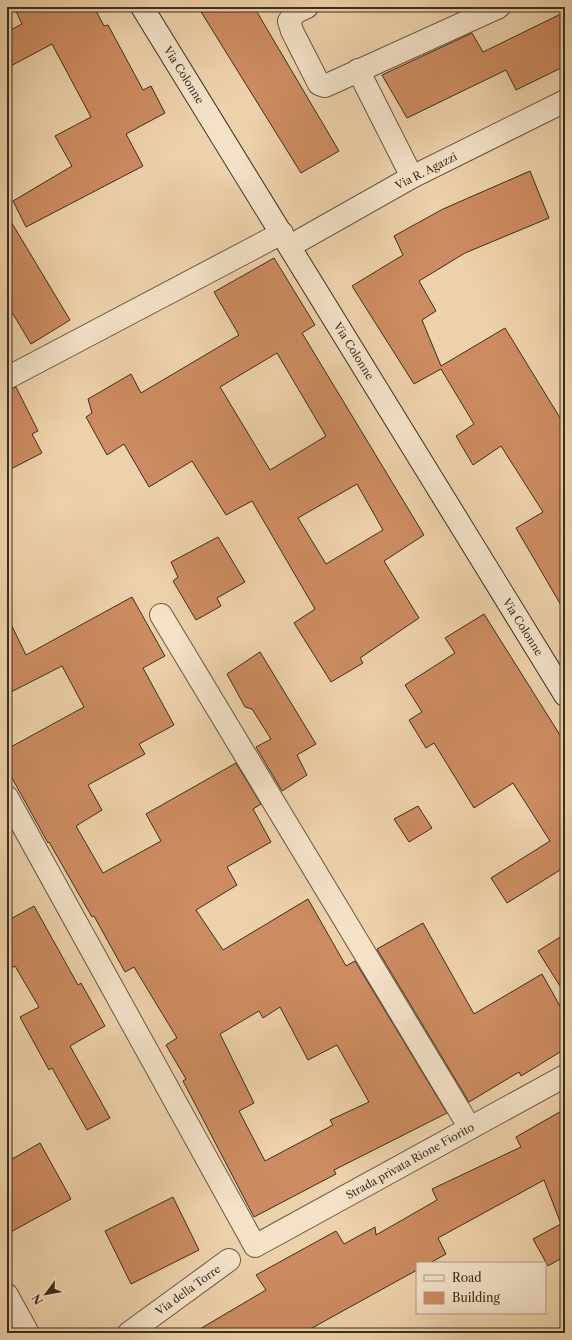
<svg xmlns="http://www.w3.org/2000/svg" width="572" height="1340" font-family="'Libre Caslon Text',serif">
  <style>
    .building { fill: #cc8b60; stroke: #3a2f20; fill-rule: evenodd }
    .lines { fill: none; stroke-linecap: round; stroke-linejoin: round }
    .street-casing { stroke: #675842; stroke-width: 24 }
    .secondary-casing { stroke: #3a2f20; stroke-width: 24 }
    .street { stroke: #f3e1c8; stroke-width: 22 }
    .secondary { stroke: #f3e1c8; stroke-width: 22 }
    .labels { text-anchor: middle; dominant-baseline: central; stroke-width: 3; stroke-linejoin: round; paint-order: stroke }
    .street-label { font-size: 11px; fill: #3a2f20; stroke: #f3e1c8 }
  </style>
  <rect width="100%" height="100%" fill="#edd1aa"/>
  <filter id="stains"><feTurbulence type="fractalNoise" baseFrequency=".005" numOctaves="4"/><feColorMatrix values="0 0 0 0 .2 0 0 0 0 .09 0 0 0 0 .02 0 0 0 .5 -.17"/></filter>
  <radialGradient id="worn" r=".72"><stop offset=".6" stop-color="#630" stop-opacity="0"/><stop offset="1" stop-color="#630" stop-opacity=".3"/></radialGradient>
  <g class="building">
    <path d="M 14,7 L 94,7 L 104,26 L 108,25 L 143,90 L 151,86 L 165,113 L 126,134 L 143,166 L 26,227 L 13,201 L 72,166 L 55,136 L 91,117 L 52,44 L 7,68 L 7,32 L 22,24 Z"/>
    <path d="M 198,7 L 254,7 L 339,151 L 301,173 Z"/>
    <path d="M 565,12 L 565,66 L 516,90 L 506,70 L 407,118 L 382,75 L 472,33 L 483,52 Z"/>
    <path d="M 530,171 L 549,218 L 465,253 L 419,281 L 436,311 L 422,320 L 441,366 L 505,328 L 565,426 L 565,612 L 516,528 L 543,512 L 501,446 L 473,465 L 456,436 L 474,424 L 441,369 L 414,384 L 352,286 L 403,255 L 394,236 L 443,209 Z"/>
    <path d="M 7,215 L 70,320 L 31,344 L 7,304 Z"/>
    <path d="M 274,258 L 315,325 L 302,333 L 424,535 L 384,561 L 419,618 L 360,658 L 363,663 L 331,682 L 294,623 L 315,609 L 252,501 L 226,515 L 192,461 L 149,487 L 124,444 L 107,455 L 86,417 L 92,413 L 88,399 L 131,374 L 141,393 L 239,335 L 214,292 ZM 277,353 L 326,436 L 270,470 L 220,387 ZM 357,484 L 383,530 L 326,564 L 298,518 Z"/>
    <path d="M 16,387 L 38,431 L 32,434 L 42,453 L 7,471 L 7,390 Z"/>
    <path d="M 218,537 L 245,582 L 217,598 L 221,606 L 196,620 L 173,581 L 178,577 L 171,562 Z"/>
    <path d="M 132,597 L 165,656 L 143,668 L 174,725 L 139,744 L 145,754 L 88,785 L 102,810 L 76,826 L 103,873 L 161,841 L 146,814 L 236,763 L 261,804 L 253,809 L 271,842 L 227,867 L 237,885 L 196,910 L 223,950 L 308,899 L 346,966 L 355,961 L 447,1113 L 334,1170 L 336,1174 L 254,1217 L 183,1081 L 186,1079 L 166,1045 L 177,1038 L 134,967 L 125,972 L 94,916 L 92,917 L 49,842 L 48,843 L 7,769 L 7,749 L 84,707 L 62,666 L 7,694 L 7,616 L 26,655 ZM 280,1007 L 308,1060 L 337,1045 L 369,1102 L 330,1120 L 333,1125 L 265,1161 L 239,1111 L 254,1103 L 220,1034 L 259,1011 L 263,1018 Z"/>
    <path d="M 484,614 L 565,743 L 565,867 L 507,903 L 491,878 L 550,841 L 513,783 L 474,808 L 434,743 L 426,748 L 409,720 L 422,712 L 405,685 L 455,653 L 445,638 Z"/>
    <path d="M 260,652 L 316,744 L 297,755 L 307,775 L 282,791 L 256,747 L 271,739 L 252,709 L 245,707 L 227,674 Z"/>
    <path d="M 418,806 L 432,828 L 409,842 L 394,819 Z"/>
    <path d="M 34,906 L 78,985 L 81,983 L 105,1026 L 70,1046 L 110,1118 L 87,1130 L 52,1068 L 49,1070 L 20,1017 L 39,1007 L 15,966 L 7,970 L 7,921 Z"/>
    <path d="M 423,923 L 474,1014 L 542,974 L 565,1015 L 565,1049 L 521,1076 L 519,1072 L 469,1102 L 377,949 Z"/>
    <path d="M 565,934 L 565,994 L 538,951 Z"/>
    <path d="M 565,1109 L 565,1256 L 548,1266 L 533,1239 L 561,1224 L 544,1180 L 438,1238 L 446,1254 L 430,1263 L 417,1263 L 417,1270 L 303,1333 L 193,1333 L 266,1290 L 256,1275 L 336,1231 L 344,1244 L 375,1227 L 376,1235 L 437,1200 L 432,1189 L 521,1147 L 516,1137 Z"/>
    <path d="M 40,1143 L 71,1199 L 7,1234 L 7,1162 Z"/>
    <path d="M 173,1197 L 199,1250 L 131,1284 L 105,1231 Z"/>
  </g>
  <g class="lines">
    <g class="street-casing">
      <g id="street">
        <path d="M 307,7 L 296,12 L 289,21 L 292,31 L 319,84 L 325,86 L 499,7"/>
        <path d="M 358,70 L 412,177"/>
        <path d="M 290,246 L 412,177 L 565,101"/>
        <path d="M 7,378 L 282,233"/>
        <path d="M 161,615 L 470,1128"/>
        <path d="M 7,797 L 255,1246 L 565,1076"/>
        <path d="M 7,1295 L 28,1333"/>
        <path d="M 129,1333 L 229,1260"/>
      </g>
    </g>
    <g class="secondary-casing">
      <path id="secondary" d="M 142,7 L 565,695"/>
    </g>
    <use href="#street" class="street"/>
    <use href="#secondary" class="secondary"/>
  </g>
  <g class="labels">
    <g class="street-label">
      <text transform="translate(184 75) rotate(58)">Via Colonne</text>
      <text transform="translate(426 171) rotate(-27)">Via R. Agazzi</text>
      <text transform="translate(354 351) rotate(58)">Via Colonne</text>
      <text transform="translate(523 627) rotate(58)">Via Colonne</text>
      <text transform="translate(410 1161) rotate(-29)">Strada privata Rione Fiorito</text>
      <text transform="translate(188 1290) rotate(-36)">Via della Torre</text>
    </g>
  </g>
  <rect width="572" height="1340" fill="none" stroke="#edd1aa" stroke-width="24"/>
  <rect x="8" y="8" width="556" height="1324" fill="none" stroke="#3a2f20" stroke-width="2"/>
  <rect x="12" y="12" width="548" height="1316" fill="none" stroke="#3a2f20"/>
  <rect x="416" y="1262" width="130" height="52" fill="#f3e1c8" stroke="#a99a85"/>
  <rect x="424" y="1275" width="20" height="6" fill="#f3e1c8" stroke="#a99a85"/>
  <text x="452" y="1282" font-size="12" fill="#3a2f20">Road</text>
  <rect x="424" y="1292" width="20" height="12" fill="#cc8b60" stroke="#a99a85"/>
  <text x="452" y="1302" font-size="12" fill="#3a2f20">Building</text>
  <g transform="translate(46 1294) rotate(238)" stroke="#f3e1c8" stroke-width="3" paint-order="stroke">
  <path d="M0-3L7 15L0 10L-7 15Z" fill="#3a2f20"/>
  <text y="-6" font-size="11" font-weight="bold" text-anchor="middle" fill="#3a2f20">N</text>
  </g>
  <rect width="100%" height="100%" filter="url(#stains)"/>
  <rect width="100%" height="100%" fill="url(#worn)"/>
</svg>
